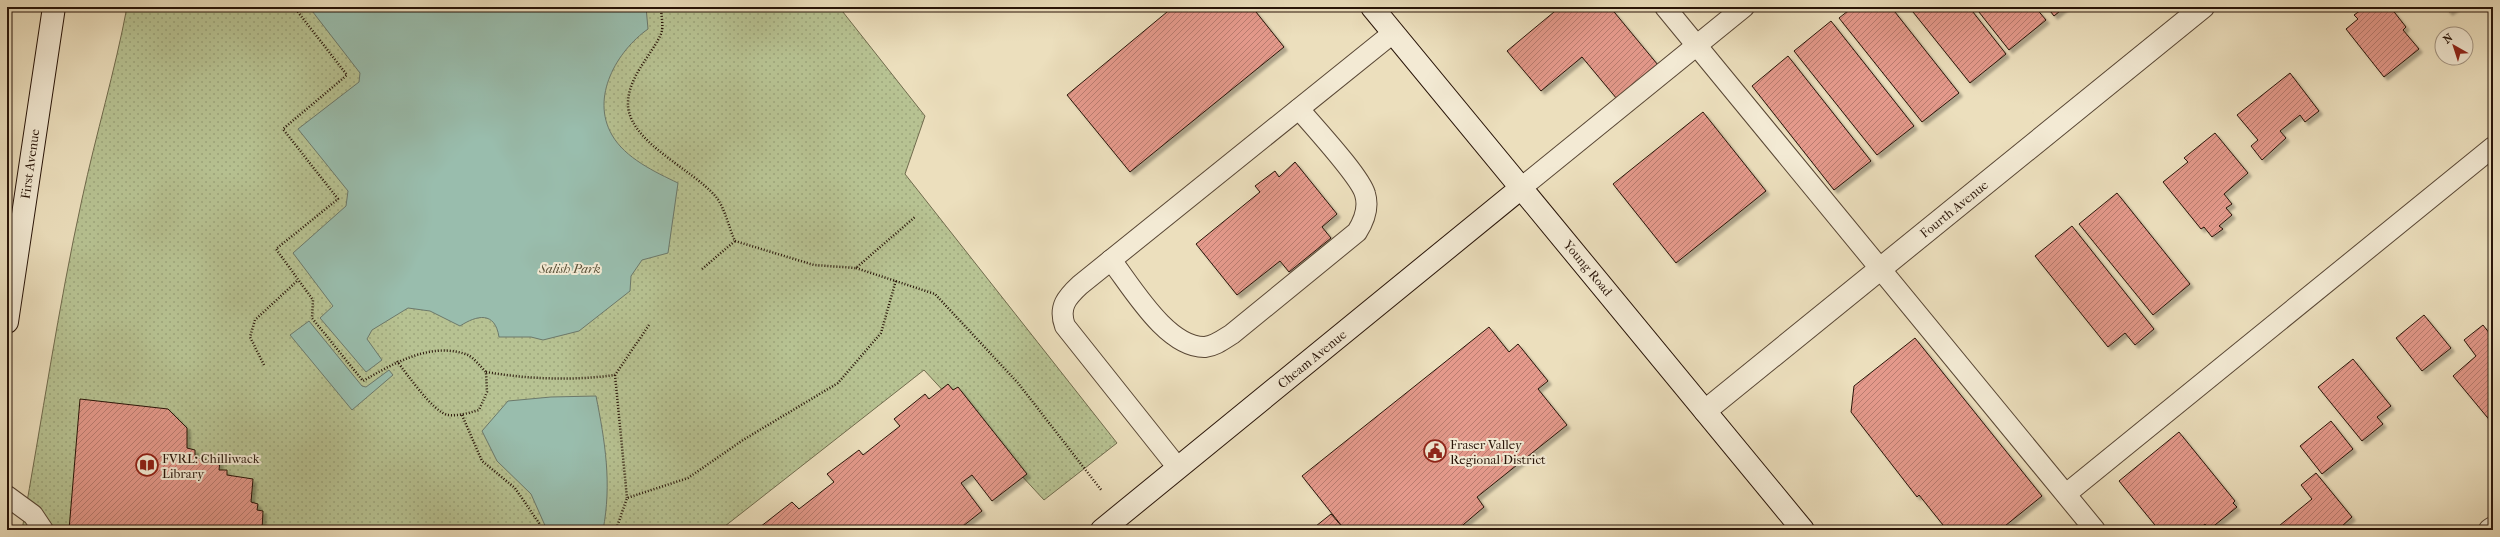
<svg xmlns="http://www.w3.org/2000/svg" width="2500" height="537" font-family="'IM FELL French Canon',serif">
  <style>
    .park { fill: url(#park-dots); stroke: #706b4d }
    .water { fill: #99bdad; stroke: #6c796b }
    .building { fill: url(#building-hatch); stroke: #281408; filter: url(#shadow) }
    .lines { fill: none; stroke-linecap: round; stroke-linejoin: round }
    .lane-casing { stroke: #594735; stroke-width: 22 }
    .street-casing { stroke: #594735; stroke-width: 24 }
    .secondary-casing { stroke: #281408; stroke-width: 24 }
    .path { stroke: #281408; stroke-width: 2.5; stroke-dasharray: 1 2; stroke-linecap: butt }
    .lane { stroke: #f3ead4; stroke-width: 20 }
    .street { stroke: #f3ead4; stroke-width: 22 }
    .secondary { stroke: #f3ead4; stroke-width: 22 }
    .labels { text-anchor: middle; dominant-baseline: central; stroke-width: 4; stroke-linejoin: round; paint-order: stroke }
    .street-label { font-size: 13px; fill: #281408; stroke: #f3ead4 }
    .park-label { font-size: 13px; font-style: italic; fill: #5a5138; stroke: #f3ead4 }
    .poi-label { font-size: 13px; fill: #281408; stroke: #f3ead4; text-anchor: start }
  </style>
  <defs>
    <pattern id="park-dots" width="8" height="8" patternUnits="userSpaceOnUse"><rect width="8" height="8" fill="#b7c292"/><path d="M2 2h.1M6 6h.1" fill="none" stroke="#9da67c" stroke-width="1.8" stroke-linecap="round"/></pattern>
    <pattern id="building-hatch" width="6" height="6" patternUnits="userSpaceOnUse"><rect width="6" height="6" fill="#e4998b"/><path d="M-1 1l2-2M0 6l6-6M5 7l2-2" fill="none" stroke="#b97c70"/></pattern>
    <filter id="shadow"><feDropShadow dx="3.5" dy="3.5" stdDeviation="1" flood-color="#0004"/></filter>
  </defs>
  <rect width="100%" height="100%" fill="#ecdfbd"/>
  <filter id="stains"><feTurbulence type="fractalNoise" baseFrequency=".005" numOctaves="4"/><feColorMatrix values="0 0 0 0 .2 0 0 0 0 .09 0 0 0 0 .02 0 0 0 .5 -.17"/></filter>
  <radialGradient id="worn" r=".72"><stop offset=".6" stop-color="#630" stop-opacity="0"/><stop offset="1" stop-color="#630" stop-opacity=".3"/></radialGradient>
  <path class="park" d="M 127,7 L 839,7 L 925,116 L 905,174 L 1117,443 L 1044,500 L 924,370 L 720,530 L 22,530 C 42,420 58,308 82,199 C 96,134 115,71 127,7 Z"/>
  <g class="water">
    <path d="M 309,7 L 646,7 L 648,29 C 617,51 590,97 612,135 C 625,158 655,172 678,183 L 668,253 L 642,260 L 631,276 L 630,291 L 579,331 L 543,340 L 531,337 L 499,337 C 495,311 477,315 460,326 L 430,311 L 408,308 L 372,330 L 367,339 L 382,360 L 366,372 L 320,318 L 333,306 L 293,253 L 346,206 L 348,191 L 298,129 L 359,82 L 360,73 Z"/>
    <path d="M 309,321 L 362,386 L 366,387 L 389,370 L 393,375 L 352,410 L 290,335 Z"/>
    <path d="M 596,396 C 605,441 612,484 603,530 L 547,530 L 531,494 L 497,461 L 482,431 L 508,401 L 551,397 Z"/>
  </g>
  <g class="building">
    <path d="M 1173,7 L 1252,7 L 1284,47 L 1130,172 L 1067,95 Z"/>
    <path d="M 1560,7 L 1610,7 L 1658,65 L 1617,99 L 1582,57 L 1541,91 L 1507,51 Z"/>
    <path d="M 1853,7 L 1891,7 L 1959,93 L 1922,122 L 1839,18 Z"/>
    <path d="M 1909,7 L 1969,7 L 2006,54 L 1970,83 Z"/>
    <path d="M 1975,7 L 2035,7 L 2046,20 L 2009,50 Z"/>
    <path d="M 2047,7 L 2065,7 L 2054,16 Z"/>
    <path d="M 2372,7 L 2385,7 L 2388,10 L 2391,8 L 2406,27 L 2403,30 L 2419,49 L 2384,77 L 2346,29 L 2358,19 L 2354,15 L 2364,8 L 2367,11 Z"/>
    <path d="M 2445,7 L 2456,7 L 2449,12 Z"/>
    <path d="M 1831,21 L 1914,126 L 1877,155 L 1794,51 Z"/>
    <path d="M 1788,56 L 1871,161 L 1834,190 L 1752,86 Z"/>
    <path d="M 2290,73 L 2319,111 L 2305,122 L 2300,115 L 2280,131 L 2286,138 L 2262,160 L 2251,146 L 2258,140 L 2237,115 Z"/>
    <path d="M 1703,112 L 1766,191 L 1676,263 L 1613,184 Z"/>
    <path d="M 2215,133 L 2248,173 L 2224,194 L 2232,204 L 2226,208 L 2232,215 L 2219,226 L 2223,229 L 2212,237 L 2204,227 L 2201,229 L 2163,182 L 2188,162 L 2184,158 Z"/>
    <path d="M 1295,162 L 1337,214 L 1322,227 L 1331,238 L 1289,272 L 1280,261 L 1237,295 L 1196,244 L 1260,192 L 1255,186 L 1275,171 L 1279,177 Z"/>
    <path d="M 2117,193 L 2190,284 L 2153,315 L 2079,224 Z"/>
    <path d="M 2072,226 L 2154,329 L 2135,345 L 2125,333 L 2108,347 L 2035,256 Z"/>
    <path d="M 2424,315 L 2451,348 L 2422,371 L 2396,338 Z"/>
    <path d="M 2483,325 L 2490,334 L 2493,332 L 2492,423 L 2453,376 L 2476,356 L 2464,340 Z"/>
    <path d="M 1489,327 L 1509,352 L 1518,344 L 1548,381 L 1538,389 L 1567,425 L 1477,497 L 1484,507 L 1457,530 L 1345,530 L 1302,476 Z"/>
    <path d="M 1915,338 L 2042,496 L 2000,530 L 1947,530 L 1919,495 L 1917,497 L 1851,412 L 1854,386 Z"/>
    <path d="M 2353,359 L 2391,406 L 2377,417 L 2383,424 L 2362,441 L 2318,387 Z"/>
    <path d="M 948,384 L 953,390 L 958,387 L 1027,474 L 992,501 L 972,475 L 961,483 L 982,511 L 958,530 L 910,530 L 908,527 L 904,530 L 762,530 L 760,527 L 792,502 L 799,509 L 834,482 L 827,474 L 859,450 L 863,455 L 900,426 L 894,419 L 925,394 L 929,399 Z"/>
    <path d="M 80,399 L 168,409 L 187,428 L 187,448 L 195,450 L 195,458 L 220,461 L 219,470 L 227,470 L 227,475 L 253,479 L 251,502 L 258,504 L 257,510 L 263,511 L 262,530 L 69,530 Z"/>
    <path d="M 2331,421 L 2353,449 L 2322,474 L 2300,446 Z"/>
    <path d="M 2179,432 L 2235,501 L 2233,503 L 2237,507 L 2210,529 L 2205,524 L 2198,530 L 2159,530 L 2119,481 Z"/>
    <path d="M 2316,473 L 2352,517 L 2341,527 L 2344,530 L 2274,530 L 2312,499 L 2301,485 Z"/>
    <path d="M 1331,514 L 1345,530 L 1311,530 Z"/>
    <path d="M 2022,525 L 2026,530 L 2016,530 Z"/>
  </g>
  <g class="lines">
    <g class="lane-casing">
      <g id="lane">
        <path d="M 1665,7 L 2095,530"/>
        <path d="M 1521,188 L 1744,7"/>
        <path d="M 1111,260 C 1132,287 1167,348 1205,347 C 1215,346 1224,339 1232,334 L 1357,232 C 1364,221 1369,207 1365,194 C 1360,176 1313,126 1299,109"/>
        <path d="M 1178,468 L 1065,326 C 1058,307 1067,297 1080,285 L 1393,33"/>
        <path d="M 2066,494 L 2493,147"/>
        <path d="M 7,496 L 33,515 L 43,530"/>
      </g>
    </g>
    <g class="street-casing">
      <g id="street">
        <path d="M 1705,411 L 2203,7"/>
        <path d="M 2490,530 L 2493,528"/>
      </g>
    </g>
    <g class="secondary-casing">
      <g id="secondary">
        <path d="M 1372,7 L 1803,530"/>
        <path d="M 7,322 L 54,7"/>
        <path d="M 1102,530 L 1521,188"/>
      </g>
    </g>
    <g class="path">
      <path d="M 294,7 L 347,75 L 283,129 L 338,199 L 276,249 L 313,300 L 312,318 L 363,381 C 394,363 432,341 468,355 C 474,358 481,367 486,372 L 487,392 L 479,410 C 469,413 459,416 448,415 C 434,413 406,373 397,361"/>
      <path d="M 661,7 C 661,15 664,27 661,34 C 651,56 629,76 628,102 C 626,141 693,169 716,197 C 725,208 729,228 735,241"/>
      <path d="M 735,241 L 814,265 L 856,268 L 916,216"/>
      <path d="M 856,268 L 935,294 L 1018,383 L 1102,491"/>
      <path d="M 702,269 L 735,241"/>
      <path d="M 264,365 L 250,337 L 255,320 L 298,280"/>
      <path d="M 486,372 C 528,379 572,381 615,375 L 649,325"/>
      <path d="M 615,375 L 627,498"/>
      <path d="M 462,415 L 482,461 L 515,488 L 539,523 L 541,530"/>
      <path d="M 607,530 L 617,527 L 627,498 L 688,478 L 743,440 L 838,383 L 881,333 L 896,280"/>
    </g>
    <use href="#lane" class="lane"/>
    <use href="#street" class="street"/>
    <use href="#secondary" class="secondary"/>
  </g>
  <defs>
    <g id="civic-ring" transform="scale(1.15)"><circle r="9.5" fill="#f3ead4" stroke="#8f2418" stroke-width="1.5"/><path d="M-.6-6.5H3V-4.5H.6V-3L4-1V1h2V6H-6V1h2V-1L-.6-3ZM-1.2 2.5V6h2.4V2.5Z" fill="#8f2418"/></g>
    <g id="library-ring" transform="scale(1.15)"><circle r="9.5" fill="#f3ead4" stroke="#8f2418" stroke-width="1.5"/><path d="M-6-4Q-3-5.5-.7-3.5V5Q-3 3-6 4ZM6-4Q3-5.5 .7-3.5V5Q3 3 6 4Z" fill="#8f2418"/></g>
  </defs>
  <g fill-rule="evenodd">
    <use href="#civic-ring" x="1435" y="451"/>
    <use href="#library-ring" x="147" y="465"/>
  </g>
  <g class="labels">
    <g class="street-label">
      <text transform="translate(30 164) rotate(-82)">First Avenue</text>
      <text transform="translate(1954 209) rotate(-39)">Fourth Avenue</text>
      <text transform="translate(1588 268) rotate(50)">Young Road</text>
      <text transform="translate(1312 359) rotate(-39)">Cheam Avenue</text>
    </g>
    <g class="park-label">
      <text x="570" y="268">Salish Park</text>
    </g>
    <g class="poi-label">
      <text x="1450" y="444">Fraser Valley<tspan x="1450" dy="15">Regional District</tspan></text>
      <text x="162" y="458">FVRL: Chilliwack<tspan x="162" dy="15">Library</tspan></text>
    </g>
  </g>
  <rect width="2500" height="537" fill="none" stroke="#ecdfbd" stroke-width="24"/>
  <rect x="8" y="8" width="2484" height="521" fill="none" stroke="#281408" stroke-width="2"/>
  <rect x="12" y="12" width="2476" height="513" fill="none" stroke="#281408"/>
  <g transform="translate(2454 46) rotate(321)"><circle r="19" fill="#f3ead4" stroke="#a29482"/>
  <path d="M0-3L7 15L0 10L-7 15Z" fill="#8f2418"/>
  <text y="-6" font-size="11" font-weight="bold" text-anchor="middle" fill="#281408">N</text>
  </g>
  <rect width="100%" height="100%" filter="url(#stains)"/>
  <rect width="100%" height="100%" fill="url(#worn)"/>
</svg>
